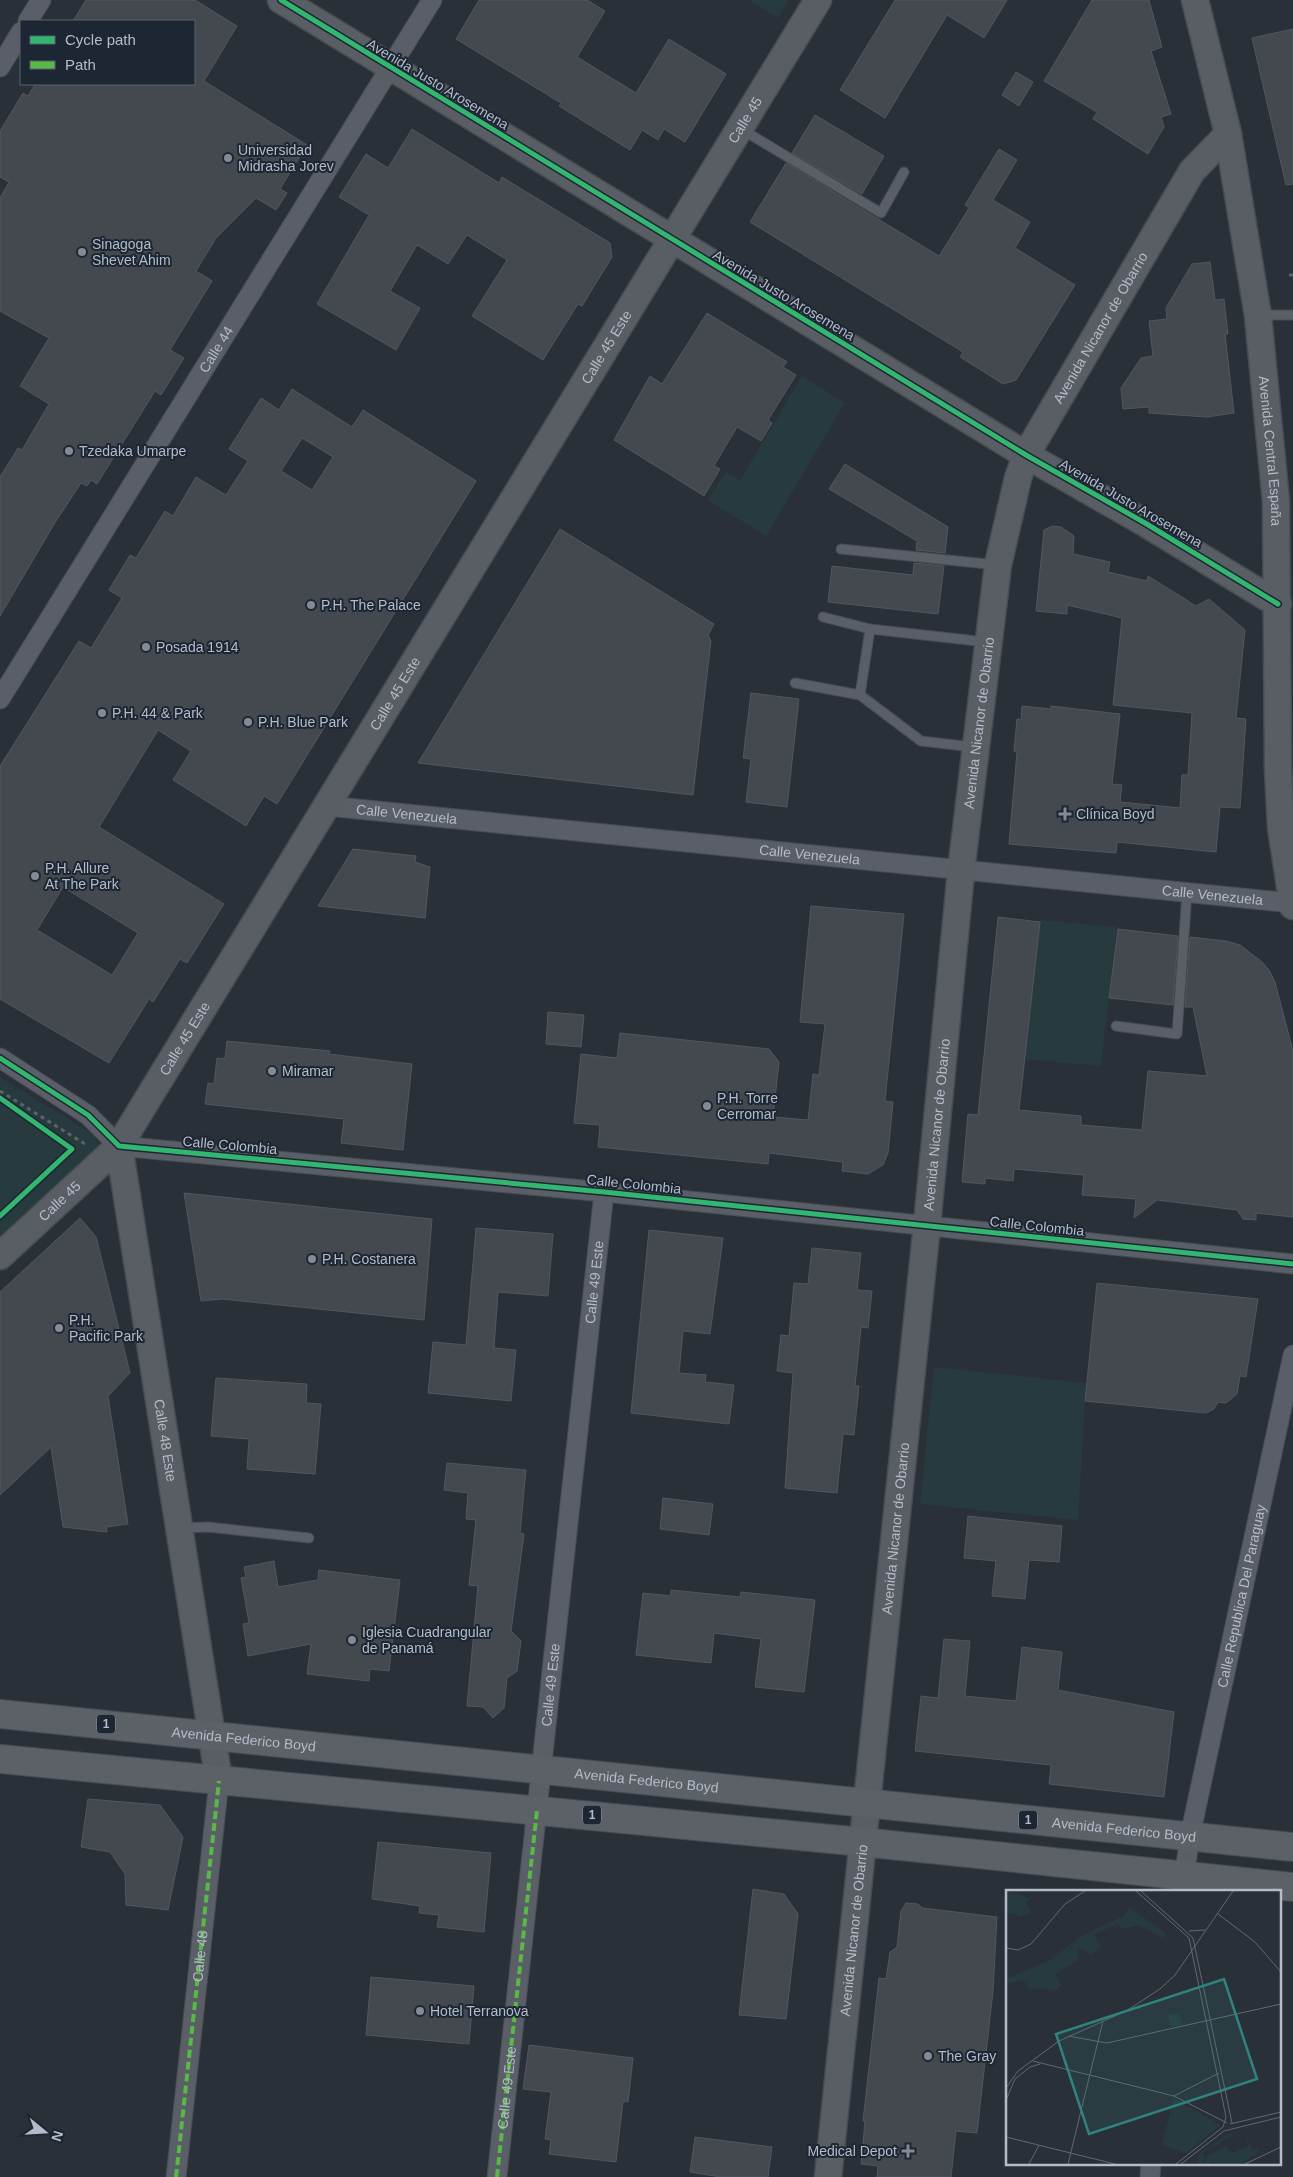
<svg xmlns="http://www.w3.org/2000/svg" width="1293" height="2177" font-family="Arial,sans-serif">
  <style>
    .green { fill: #273a3e }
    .building { fill: #444950; stroke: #52575f; fill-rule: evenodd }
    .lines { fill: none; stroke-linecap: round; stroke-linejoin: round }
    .lane-casing { stroke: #484c53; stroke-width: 11 }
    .street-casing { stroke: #484c53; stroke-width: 21 }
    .secondary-casing { stroke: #484c53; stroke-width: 29 }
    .primary-casing { stroke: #484c55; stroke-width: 30 }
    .path { stroke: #5d636a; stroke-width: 3; stroke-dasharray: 4 4; stroke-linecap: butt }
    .lane { stroke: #5a5e66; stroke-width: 9 }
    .street { stroke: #5a5e66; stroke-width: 19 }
    .secondary { stroke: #595d64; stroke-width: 26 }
    .primary { stroke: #5c6168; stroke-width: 28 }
    .quiet { stroke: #58b947; stroke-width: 4; stroke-dasharray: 8 4; stroke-linecap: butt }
    .cycleway-casing { stroke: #1d2633; stroke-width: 8 }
    .cycleway { stroke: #33b770; stroke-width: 5 }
    .poi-dot { fill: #848b96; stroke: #1d2633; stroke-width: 2 }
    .labels { text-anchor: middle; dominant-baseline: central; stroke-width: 4; stroke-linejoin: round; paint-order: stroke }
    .shield { fill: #1d2633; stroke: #878f9c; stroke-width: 1 }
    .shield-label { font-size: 12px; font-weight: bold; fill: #b4bcc9 }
    .street-label { font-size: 14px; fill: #b4bcc9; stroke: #1d2633 }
    .poi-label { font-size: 14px; fill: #b4bcc9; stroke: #1d2633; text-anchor: start }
    .inset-road { fill: none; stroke: #616872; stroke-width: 1 }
    .view { fill: #308480; fill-opacity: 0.15; stroke: #308480; stroke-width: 2.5 }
    .inset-edge { fill: none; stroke: #b4bcc9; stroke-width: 2.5 }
  </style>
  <rect width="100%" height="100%" fill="#2a3038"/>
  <g class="green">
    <path d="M 749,0 L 789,0 L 778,18 Z"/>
    <path d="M 802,376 L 845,403 L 766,536 L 708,500 L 726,472 L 740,480 Z"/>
    <path d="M 1040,920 L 1117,927 L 1101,1066 L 1024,1059 Z"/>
    <path d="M 0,1077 L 94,1135 L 98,1144 L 93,1154 L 0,1251 Z"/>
    <path d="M 934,1367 L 1086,1383 L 1078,1520 L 920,1504 Z"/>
  </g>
  <g class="building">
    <path d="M 86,0 L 195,0 L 237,26 L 204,81 L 307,145 L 280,189 L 287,193 L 276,210 L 256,198 L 216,238 L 196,271 L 212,281 L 170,350 L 184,358 L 161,395 L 155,391 L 97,484 L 91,480 L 87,486 L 81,483 L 56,521 L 0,616 L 0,477 L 18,448 L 22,450 L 49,404 L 20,386 L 49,338 L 0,311 L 0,198 L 9,182 L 0,177 L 0,131 L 23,93 L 28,96 L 35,84 L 194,84 L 194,21 L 73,21 Z"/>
    <path d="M 479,0 L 587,0 L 605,11 L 577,57 L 636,93 L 669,39 L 726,74 L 685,142 L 664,129 L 658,140 L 642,130 L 630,150 L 559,106 L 561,103 L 456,39 Z"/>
    <path d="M 895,0 L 1007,0 L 984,38 L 947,15 L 885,118 L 840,90 Z"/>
    <path d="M 1092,0 L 1149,0 L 1162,47 L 1151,51 L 1171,114 L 1161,117 L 1164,127 L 1148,154 L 1093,119 L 1097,112 L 1044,81 Z"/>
    <path d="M 1293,29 L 1293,184 L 1286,185 L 1252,38 Z"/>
    <path d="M 1016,72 L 1033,82 L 1019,106 L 1002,95 Z"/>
    <path d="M 815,115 L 884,156 L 862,194 L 792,153 Z"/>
    <path d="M 412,129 L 499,183 L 502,177 L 610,243 L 612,257 L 582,306 L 578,304 L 543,360 L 472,316 L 507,260 L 467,235 L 448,264 L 417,245 L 390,291 L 420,308 L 396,350 L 317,304 L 369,215 L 339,197 L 366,154 L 388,168 Z"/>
    <path d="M 999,149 L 1017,160 L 993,200 L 1030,222 L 1015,248 L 1075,285 L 1016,380 L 1003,384 L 960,357 L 963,352 L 750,222 L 786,163 L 939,256 L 969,208 L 965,205 Z"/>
    <path d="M 1210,262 L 1215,300 L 1224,299 L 1228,334 L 1225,334 L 1234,413 L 1207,417 L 1149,413 L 1149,407 L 1123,409 L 1121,388 L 1141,358 L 1153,356 L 1149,321 L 1167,319 L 1166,308 L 1192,264 Z"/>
    <path d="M 707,313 L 787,362 L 783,367 L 796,375 L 768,420 L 772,423 L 761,441 L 737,427 L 714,466 L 720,469 L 704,496 L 614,440 L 650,376 L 662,384 Z"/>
    <path d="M 292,389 L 352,427 L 363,410 L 476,481 L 277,804 L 264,796 L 246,826 L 173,780 L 191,751 L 158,730 L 99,827 L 224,904 L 187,963 L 180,959 L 153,1002 L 149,999 L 109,1063 L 0,999 L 0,766 L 79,641 L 91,648 L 122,598 L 109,590 L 130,555 L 136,558 L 165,511 L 173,516 L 196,477 L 226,495 L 248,461 L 229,449 L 261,398 L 279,410 ZM 302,438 L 333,457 L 312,490 L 281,471 ZM 63,887 L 138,933 L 112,975 L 37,930 Z"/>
    <path d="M 845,464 L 948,527 L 945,553 L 916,550 L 917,541 L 829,489 Z"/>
    <path d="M 1052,526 L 1061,527 L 1074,536 L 1073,554 L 1110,562 L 1108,572 L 1147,581 L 1148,576 L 1196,606 L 1209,599 L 1245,630 L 1236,718 L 1246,719 L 1240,808 L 1220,807 L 1216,852 L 1117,842 L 1116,853 L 1009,844 L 1017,752 L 1014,751 L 1017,719 L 1021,720 L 1022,706 L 1051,709 L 1051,706 L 1120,714 L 1112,784 L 1122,785 L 1120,802 L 1180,808 L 1182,775 L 1188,775 L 1192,713 L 1113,705 L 1122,618 L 1067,605 L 1067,614 L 1036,611 L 1044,530 Z"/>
    <path d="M 560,529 L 714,624 L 708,635 L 711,641 L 693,795 L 418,763 Z"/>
    <path d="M 914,563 L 944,566 L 938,614 L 828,602 L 832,566 L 913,575 Z"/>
    <path d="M 751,693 L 799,699 L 787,807 L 746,802 L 751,759 L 743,758 Z"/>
    <path d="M 353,849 L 416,856 L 415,862 L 430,867 L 425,918 L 318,906 Z"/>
    <path d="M 811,906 L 904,914 L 885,1101 L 893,1102 L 888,1153 L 883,1165 L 868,1174 L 842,1171 L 843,1162 L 769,1153 L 768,1164 L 598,1147 L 600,1125 L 574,1123 L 581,1054 L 617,1058 L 620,1033 L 769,1049 L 779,1062 L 773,1117 L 808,1120 L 813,1074 L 819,1075 L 825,1024 L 800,1022 Z"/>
    <path d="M 998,917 L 1040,922 L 1019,1110 L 1081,1116 L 1081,1125 L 1142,1130 L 1148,1071 L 1207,1076 L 1193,1007 L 1185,1007 L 1190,937 L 1226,941 L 1240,945 L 1262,962 L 1269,970 L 1275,982 L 1293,1051 L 1293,1217 L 1256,1213 L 1256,1220 L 1243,1219 L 1237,1210 L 1157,1200 L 1134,1218 L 1136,1199 L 1082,1195 L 1084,1175 L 1014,1169 L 1013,1181 L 985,1178 L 985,1184 L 962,1182 L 968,1114 L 978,1115 Z"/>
    <path d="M 1118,929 L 1178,936 L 1173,1005 L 1109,998 Z"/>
    <path d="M 548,1012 L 584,1015 L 581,1047 L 546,1044 Z"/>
    <path d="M 227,1041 L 330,1051 L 329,1054 L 412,1064 L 403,1150 L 341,1143 L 344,1119 L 205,1104 L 208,1083 L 214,1084 L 217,1058 L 225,1059 Z"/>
    <path d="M 184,1193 L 432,1219 L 424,1320 L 222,1299 L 201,1301 Z"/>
    <path d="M 80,1218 L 96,1237 L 130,1373 L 108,1396 L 128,1524 L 106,1527 L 107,1532 L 63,1527 L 51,1447 L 0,1495 L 0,1292 Z"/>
    <path d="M 476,1228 L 553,1234 L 548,1296 L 498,1292 L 494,1348 L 516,1350 L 511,1401 L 428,1393 L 433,1342 L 466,1345 Z"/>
    <path d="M 649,1230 L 723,1238 L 710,1334 L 683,1331 L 679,1373 L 706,1375 L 705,1382 L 734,1385 L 729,1424 L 631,1413 Z"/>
    <path d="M 812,1248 L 861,1253 L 857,1290 L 872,1291 L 868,1328 L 861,1327 L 855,1386 L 859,1386 L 854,1435 L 843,1434 L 837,1493 L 785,1488 L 793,1373 L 777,1371 L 781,1335 L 789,1336 L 794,1283 L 808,1284 Z"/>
    <path d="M 1097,1283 L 1258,1299 L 1246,1377 L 1240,1376 L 1237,1394 L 1226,1403 L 1218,1402 L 1214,1409 L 1206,1413 L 1085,1401 Z"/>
    <path d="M 216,1378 L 307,1384 L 306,1403 L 321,1404 L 315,1474 L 247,1469 L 249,1439 L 211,1436 Z"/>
    <path d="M 447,1463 L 526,1470 L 520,1533 L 524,1534 L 511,1631 L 521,1641 L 517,1671 L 507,1678 L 504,1708 L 493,1718 L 483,1707 L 467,1706 L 478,1586 L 469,1585 L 476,1520 L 466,1519 L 468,1493 L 444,1490 Z"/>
    <path d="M 663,1498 L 713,1504 L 709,1535 L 660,1529 Z"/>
    <path d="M 968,1516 L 1062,1526 L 1059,1562 L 1029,1560 L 1025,1599 L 992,1596 L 996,1561 L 964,1558 Z"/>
    <path d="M 274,1561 L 278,1587 L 318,1580 L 319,1570 L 400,1580 L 389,1671 L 370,1669 L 369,1681 L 307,1674 L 311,1644 L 248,1656 L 243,1624 L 249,1623 L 241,1578 L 246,1577 L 244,1567 Z"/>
    <path d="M 671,1590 L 740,1597 L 741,1592 L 815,1600 L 804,1692 L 755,1687 L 761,1639 L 714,1633 L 711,1663 L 636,1655 L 643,1593 L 671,1596 Z"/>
    <path d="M 944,1639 L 970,1641 L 965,1696 L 1016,1701 L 1022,1647 L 1062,1652 L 1058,1690 L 1174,1712 L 1164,1797 L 1049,1784 L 1051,1765 L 915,1751 L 921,1696 L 938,1698 Z"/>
    <path d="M 88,1799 L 160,1805 L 183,1837 L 168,1910 L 126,1905 L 125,1874 L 110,1852 L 81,1847 Z"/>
    <path d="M 378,1842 L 491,1853 L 484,1932 L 437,1927 L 439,1915 L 419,1913 L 420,1906 L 372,1899 Z"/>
    <path d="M 753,1889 L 784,1894 L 798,1914 L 786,2019 L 739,2015 Z"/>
    <path d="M 906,1903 L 918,1904 L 922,1908 L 997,1917 L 993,1991 L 977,2133 L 956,2131 L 951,2177 L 877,2177 L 878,2166 L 861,2164 L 865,2121 L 863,2121 L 879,1978 L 886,1979 L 890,1952 L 897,1947 L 901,1911 Z"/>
    <path d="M 371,1977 L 474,1986 L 469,2044 L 366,2035 Z"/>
    <path d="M 529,2045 L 633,2058 L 628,2102 L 623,2101 L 616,2162 L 549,2154 L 551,2140 L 545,2139 L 551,2092 L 523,2089 Z"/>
    <path d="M 695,2137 L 772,2147 L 768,2177 L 721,2177 L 690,2172 Z"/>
  </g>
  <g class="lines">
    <g class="lane-casing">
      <g id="lane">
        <path d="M 741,129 L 881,213 L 904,172"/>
        <path d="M 1261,315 L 1293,315"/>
        <path d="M 841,549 L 997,565"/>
        <path d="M 823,617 L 870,629 L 986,642"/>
        <path d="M 795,683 L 860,695 L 921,741 L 973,747"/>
        <path d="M 860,695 L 870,629"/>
        <path d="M 1116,1026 L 1177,1034 L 1187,893"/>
        <path d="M 180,1528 L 208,1527 L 309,1538"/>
      </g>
    </g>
    <g class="street-casing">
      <g id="street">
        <path d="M 28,21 L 41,0"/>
        <path d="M 0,67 L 21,32"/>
        <path id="s1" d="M 0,699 L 432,0"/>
        <path id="s2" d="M 327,806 L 1292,903"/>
        <path d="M 0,1058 L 88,1115 L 119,1146 L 604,1192 L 1293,1264"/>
        <path id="s3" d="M 1182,1891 L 1190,1836 L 1293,1355"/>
        <path id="s4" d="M 176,2177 L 219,1781"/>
        <path id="s5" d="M 497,2177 L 604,1192"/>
        <path d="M 1150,2177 L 1151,2163"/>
      </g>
    </g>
    <g class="secondary-casing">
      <g id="secondary">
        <path d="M 281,0 L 1026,455 L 1145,523 L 1278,604"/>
        <path id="s6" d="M 1195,0 L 1228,134 L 1258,316 L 1276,502 L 1278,768 L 1281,827 L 1293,906"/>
        <path id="s7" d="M 119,1146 L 219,1781"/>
        <path id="s8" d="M 0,1256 L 119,1146 L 818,0"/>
        <path id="s9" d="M 828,2177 L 927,1225 L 961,871 L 998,565 L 1018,478 L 1026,455 L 1192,171 L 1228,134"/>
      </g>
    </g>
    <g class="primary-casing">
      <g id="primary">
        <path id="s10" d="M 0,1714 L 1293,1847"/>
        <path d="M 0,1759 L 862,1842 L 1293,1887"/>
      </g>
    </g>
    <g class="path">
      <path d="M 1289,275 L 1293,275"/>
      <path d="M 0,1091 L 85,1144"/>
    </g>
    <use href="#lane" class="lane"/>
    <use href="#street" class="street"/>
    <use href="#secondary" class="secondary"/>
    <use href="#primary" class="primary"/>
    <g class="quiet">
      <path d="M 176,2177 L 219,1781"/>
      <path d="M 497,2177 L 537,1810"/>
    </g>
    <g class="cycleway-casing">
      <g id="cycleway">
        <path d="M 281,0 L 1026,455 L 1145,523 L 1278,604"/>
        <path d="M 0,1058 L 88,1115 L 119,1146 L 604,1192 L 1293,1264"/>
        <path d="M 0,1098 L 72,1149 L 0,1216"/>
      </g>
    </g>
    <use href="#cycleway" class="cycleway"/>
  </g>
  <g class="poi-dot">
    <circle cx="228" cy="158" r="5"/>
    <circle cx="82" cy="252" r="5"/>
    <circle cx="69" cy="451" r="5"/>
    <circle cx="311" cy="605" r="5"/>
    <circle cx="146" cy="647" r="5"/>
    <circle cx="102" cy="713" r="5"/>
    <circle cx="248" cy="722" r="5"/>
    <path d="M1062.5 806.5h5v5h5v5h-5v5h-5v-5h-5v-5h5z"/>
    <circle cx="35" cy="876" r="5"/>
    <circle cx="272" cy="1071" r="5"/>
    <circle cx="707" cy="1106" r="5"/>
    <circle cx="312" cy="1259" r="5"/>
    <circle cx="59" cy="1328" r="5"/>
    <circle cx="352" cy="1640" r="5"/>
    <circle cx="420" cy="2011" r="5"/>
    <circle cx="928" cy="2056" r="5"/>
    <path d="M905.5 2143.5h5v5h5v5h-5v5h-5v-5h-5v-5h5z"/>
  </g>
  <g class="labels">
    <g class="shield">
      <rect x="97" y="1714.5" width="18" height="19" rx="4"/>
      <rect x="583" y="1805.5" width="18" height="19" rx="4"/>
      <rect x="1019" y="1810.5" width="18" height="19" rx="4"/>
    </g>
    <g class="shield-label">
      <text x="106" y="1724">1</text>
      <text x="592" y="1815">1</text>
      <text x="1028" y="1820">1</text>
    </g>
    <g class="street-label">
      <text transform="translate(438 84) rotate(31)">Avenida Justo Arosemena</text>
      <text stroke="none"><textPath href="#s8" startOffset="1364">Calle 45</textPath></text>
      <text transform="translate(784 295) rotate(31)">Avenida Justo Arosemena</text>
      <text stroke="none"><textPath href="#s9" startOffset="1882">Avenida Nicanor de Obarrio</textPath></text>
      <text stroke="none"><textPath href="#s8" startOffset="1098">Calle 45 Este</textPath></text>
      <text stroke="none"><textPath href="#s1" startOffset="411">Calle 44</textPath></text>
      <text stroke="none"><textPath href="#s6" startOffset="458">Avenida Central España</textPath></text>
      <text transform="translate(1131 503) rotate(30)">Avenida Justo Arosemena</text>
      <text stroke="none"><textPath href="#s8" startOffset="692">Calle 45 Este</textPath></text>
      <text stroke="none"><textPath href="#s9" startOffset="1462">Avenida Nicanor de Obarrio</textPath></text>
      <text stroke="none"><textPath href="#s2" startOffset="80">Calle Venezuela</textPath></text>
      <text stroke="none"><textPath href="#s2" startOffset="485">Calle Venezuela</textPath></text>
      <text stroke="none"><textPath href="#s2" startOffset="890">Calle Venezuela</textPath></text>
      <text stroke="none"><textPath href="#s8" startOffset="288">Calle 45 Este</textPath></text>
      <text stroke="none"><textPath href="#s9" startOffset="1058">Avenida Nicanor de Obarrio</textPath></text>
      <text transform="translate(230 1145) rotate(5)">Calle Colombia</text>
      <text transform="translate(634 1184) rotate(6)">Calle Colombia</text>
      <text stroke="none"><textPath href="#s8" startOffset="81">Calle 45</textPath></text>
      <text transform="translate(1037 1226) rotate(6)">Calle Colombia</text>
      <text stroke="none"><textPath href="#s5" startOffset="900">Calle 49 Este</textPath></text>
      <text stroke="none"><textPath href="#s7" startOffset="298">Calle 48 Este</textPath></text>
      <text stroke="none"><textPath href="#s9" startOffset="652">Avenida Nicanor de Obarrio</textPath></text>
      <text stroke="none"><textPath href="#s3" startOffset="301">Calle Republica Del Paraguay</textPath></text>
      <text stroke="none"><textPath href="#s5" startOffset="495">Calle 49 Este</textPath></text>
      <text stroke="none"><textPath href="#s10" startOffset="245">Avenida Federico Boyd</textPath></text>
      <text stroke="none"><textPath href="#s10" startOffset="650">Avenida Federico Boyd</textPath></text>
      <text stroke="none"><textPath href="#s10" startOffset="1130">Avenida Federico Boyd</textPath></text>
      <text stroke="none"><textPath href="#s9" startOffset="248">Avenida Nicanor de Obarrio</textPath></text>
      <text stroke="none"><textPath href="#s4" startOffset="222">Calle 48</textPath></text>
      <text stroke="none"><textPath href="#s5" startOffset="90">Calle 49 Este</textPath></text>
    </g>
    <g class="poi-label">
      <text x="238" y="150">Universidad<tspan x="238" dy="16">Midrasha Jorev</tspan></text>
      <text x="92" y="244">Sinagoga<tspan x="92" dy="16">Shevet Ahim</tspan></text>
      <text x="79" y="451">Tzedaka Umarpe</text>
      <text x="321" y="605">P.H. The Palace</text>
      <text x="156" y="647">Posada 1914</text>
      <text x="112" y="713">P.H. 44 &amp; Park</text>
      <text x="258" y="722">P.H. Blue Park</text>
      <text x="1076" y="814">Clínica Boyd</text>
      <text x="45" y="868">P.H. Allure<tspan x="45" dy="16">At The Park</tspan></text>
      <text x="282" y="1071">Miramar</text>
      <text x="717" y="1098">P.H. Torre<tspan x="717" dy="16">Cerromar</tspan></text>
      <text x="322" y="1259">P.H. Costanera</text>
      <text x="69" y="1320">P.H.<tspan x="69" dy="16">Pacific Park</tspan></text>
      <text x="362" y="1632">Iglesia Cuadrangular<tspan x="362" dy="16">de Panamá</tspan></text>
      <text x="430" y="2011">Hotel Terranova</text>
      <text x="938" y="2056">The Gray</text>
      <text x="897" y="2151" text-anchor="end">Medical Depot</text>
    </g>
  </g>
  <g transform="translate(1006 1890)">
    <rect width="275" height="275" fill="#2a3038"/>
    <path d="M 0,1 L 23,8 L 34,1 L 20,13 L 26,22 L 15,27 L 7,23 L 0,25 ZM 123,17 L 161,44 L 157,48 L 133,35 L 117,39 L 111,34 L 88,45 L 95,57 L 85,65 L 73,57 L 71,71 L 49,84 L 56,95 L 50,100 L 22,99 L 21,90 L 0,94 L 0,89 L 44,70 L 74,47 L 119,25 ZM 173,123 L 176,135 L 165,137 L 162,125 ZM 168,208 L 215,235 L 180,263 L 156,255 ZM 222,244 L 229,244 L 196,263 L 200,269 L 195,271 L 192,267 L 195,262 ZM 239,246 L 247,260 L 253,259 L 251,264 L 234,274 L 215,274 L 216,267 L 214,274 L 210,274 L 211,268 L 209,274 L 206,270 L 205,274 L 191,274 L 191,268 L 199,272 L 201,266 L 220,256 L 226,263 L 239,258 L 242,255 Z" fill="#273a3e"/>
    <path class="inset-road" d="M 130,1 L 183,48 L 220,227 L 217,237M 135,1 L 187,48 L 226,233M 212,24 L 249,52 L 275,82M 183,41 L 199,40M 0,58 L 12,60 L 25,54 L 59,14 L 79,1M 62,146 L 101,153 L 275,114M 27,171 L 168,206 L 221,233M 0,198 L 12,181 L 53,151 L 120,121 L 154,99 L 169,85 L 227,1M 168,206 L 213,183M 0,210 L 9,189 L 24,177 L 34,174M 224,234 L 275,222M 0,247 L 109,274M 23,274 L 33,255M 62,274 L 97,131M 170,274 L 217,237M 175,274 L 218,241 L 275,227M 239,274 L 275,257"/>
    <path class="view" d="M 218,89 L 251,189 L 83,244 L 50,144 Z"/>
    <rect width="275" height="275" class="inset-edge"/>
  </g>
  <rect x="20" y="20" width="175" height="65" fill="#1d2633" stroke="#59626f"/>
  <rect x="30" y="36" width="25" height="8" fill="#33b770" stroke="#59626f"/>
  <text x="65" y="45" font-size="15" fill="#b4bcc9">Cycle path</text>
  <rect x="30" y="61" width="25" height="8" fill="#58b947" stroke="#59626f"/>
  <text x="65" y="70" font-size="15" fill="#b4bcc9">Path</text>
  <g transform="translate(45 2132) rotate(108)" stroke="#1d2633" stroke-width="4" paint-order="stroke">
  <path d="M0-4L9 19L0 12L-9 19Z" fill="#b4bcc9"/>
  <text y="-8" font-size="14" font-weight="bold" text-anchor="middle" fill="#b4bcc9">N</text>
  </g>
</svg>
